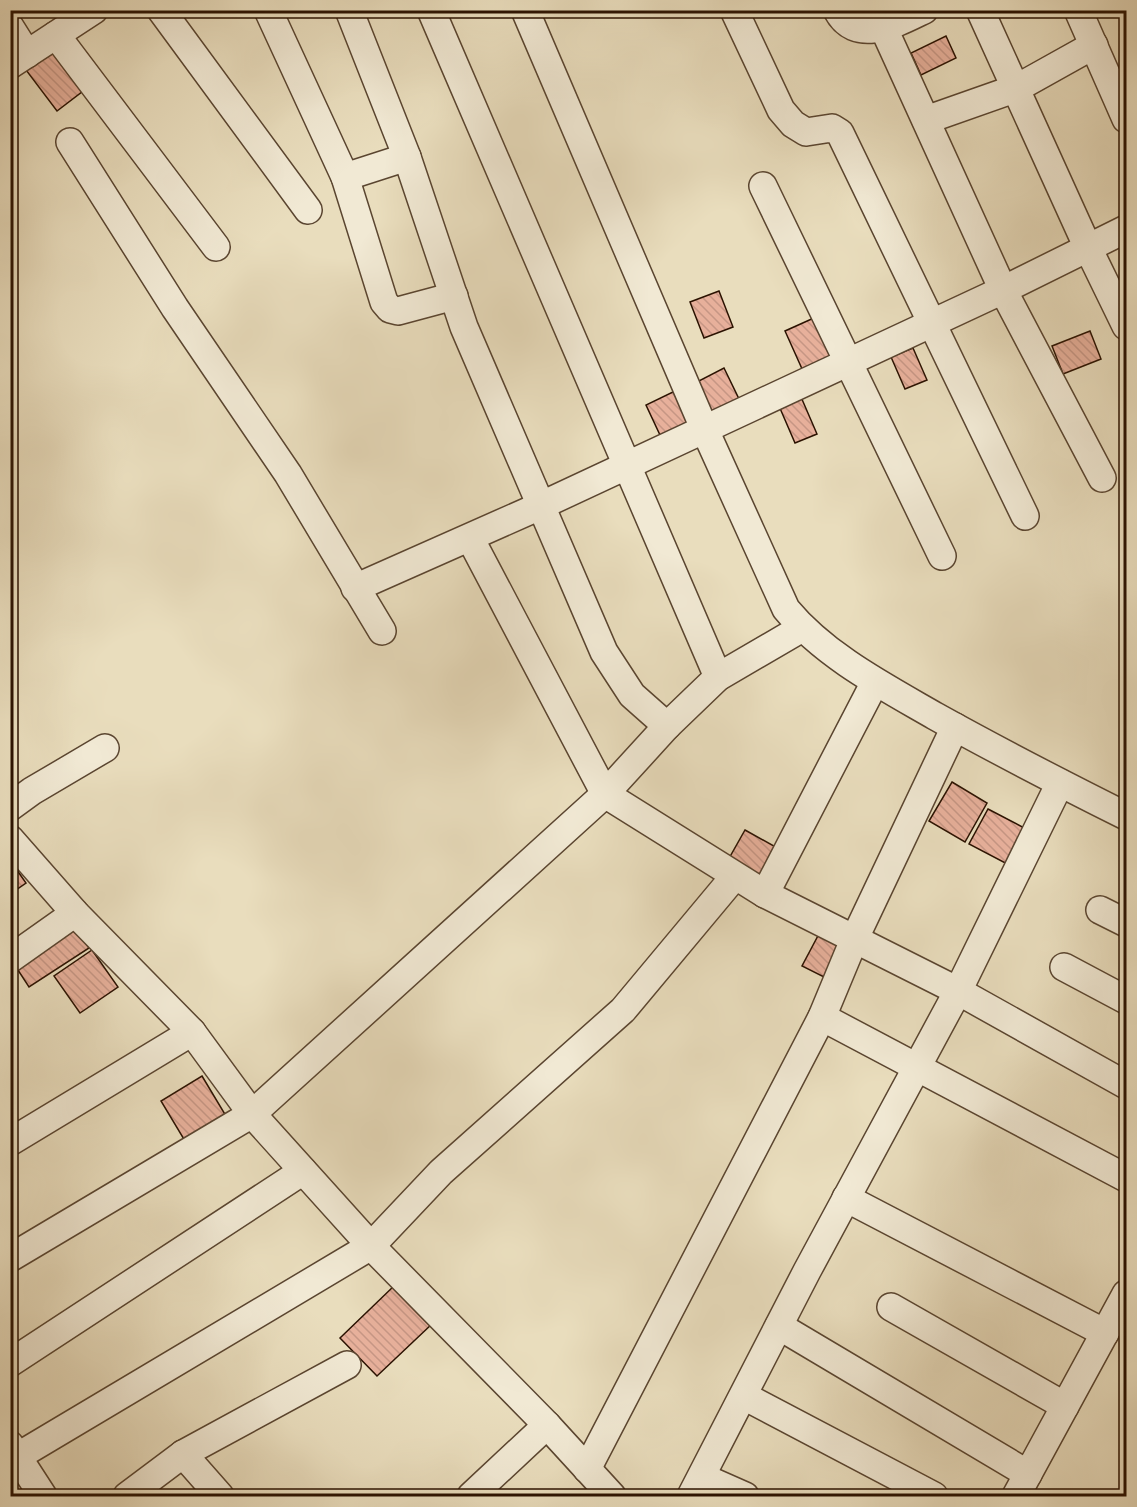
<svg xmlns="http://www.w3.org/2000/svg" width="1137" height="1507" font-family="'Sorts Mill Goudy',serif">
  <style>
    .building { fill: url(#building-back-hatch); stroke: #2b1201; stroke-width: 1.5 }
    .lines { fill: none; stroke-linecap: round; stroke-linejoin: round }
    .street-casing { stroke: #5a4530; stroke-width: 30 }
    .street { stroke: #f1e9d4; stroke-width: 27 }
  </style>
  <defs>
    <pattern id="building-back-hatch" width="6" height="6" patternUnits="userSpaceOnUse" patternTransform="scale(1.5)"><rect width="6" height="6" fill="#e7b09b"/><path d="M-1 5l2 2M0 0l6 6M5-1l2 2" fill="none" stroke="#c69684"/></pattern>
  </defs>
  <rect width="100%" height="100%" fill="#e9ddbd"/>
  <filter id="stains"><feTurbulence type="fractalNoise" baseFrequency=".00333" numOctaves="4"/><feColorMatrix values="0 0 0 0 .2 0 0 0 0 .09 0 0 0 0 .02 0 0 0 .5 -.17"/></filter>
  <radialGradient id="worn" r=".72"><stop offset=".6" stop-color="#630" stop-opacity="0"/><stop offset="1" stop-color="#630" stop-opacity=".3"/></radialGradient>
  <g class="building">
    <path d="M 946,36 L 956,58 L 921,75 L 911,53 Z"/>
    <path d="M 55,47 L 87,88 L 57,111 L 26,70 Z"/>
    <path d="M 719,291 L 733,327 L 704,338 L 690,302 Z"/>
    <path d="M 816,317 L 835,357 L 803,371 L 785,331 Z"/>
    <path d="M 1090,331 L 1101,359 L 1063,374 L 1052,346 Z"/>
    <path d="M 913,348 L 927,380 L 905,389 L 891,357 Z"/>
    <path d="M 724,368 L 739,399 L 706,415 L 691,385 Z"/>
    <path d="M 677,390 L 692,421 L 660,435 L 646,405 Z"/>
    <path d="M 801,397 L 817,434 L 795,443 L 779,406 Z"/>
    <path d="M 952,782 L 987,803 L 965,842 L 929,821 Z"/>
    <path d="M 988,809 L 1030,831 L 1011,866 L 969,844 Z"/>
    <path d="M 745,830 L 781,850 L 764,881 L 727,862 Z"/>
    <path d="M 10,860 L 26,883 L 10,894 Z"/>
    <path d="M 73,925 L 89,948 L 29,987 L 14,964 Z"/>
    <path d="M 820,932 L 845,945 L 828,979 L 802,966 Z"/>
    <path d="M 92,950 L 118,987 L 80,1013 L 54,976 Z"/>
    <path d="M 202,1076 L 226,1116 L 185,1141 L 161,1101 Z"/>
    <path d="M 396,1284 L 433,1323 L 377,1376 L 340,1338 Z"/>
  </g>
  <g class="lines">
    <g class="street-casing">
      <g id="street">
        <path d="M 161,10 L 308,210"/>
        <path d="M 268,10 L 345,177 L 384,302 L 390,309 L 398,311 L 454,296"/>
        <path d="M 349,10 L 407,157 L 464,327 L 604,652 L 632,695 L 667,726"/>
        <path d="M 431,10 L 718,677"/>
        <path d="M 525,10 L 704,428 L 786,609 C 825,656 883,686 935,716 C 998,751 1062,784 1126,816"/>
        <path d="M 734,10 L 781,110 L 793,124 L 806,132 L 832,128 L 840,133 L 1025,516"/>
        <path d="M 837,10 C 856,46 897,23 924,10"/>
        <path d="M 980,10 L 1088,248 L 1126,326"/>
        <path d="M 1078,10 L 1126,119"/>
        <path d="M 10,27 L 27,54"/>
        <path d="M 884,29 L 1003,290 L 1102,478"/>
        <path d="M 56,35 L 216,247"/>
        <path d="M 10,65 L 94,10"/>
        <path d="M 926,120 L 1017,88 L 1094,45"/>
        <path d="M 70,142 L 175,308 L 288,474 L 382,631"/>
        <path d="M 345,177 L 407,157"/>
        <path d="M 763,186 L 942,556"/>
        <path d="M 470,538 L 605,794 L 765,894 L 958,991 L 1126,1085"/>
        <path d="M 355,588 L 540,506 L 1003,290 L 1126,229"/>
        <path d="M 10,807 L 32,791 L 105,748"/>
        <path d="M 10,839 L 75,913 L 192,1032 L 252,1114 L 371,1246 L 547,1425 L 612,1496"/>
        <path d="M 765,894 L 875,682"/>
        <path d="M 1100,910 L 1126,923"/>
        <path d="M 10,959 L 75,913"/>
        <path d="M 1064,967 L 1126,1000"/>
        <path d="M 822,1017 L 1126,1178"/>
        <path d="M 10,1142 L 192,1032"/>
        <path d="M 846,1198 L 1105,1333"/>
        <path d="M 10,1258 L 252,1114 L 605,794 L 667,726 L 718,677 L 802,628"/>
        <path d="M 891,1307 L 1065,1406"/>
        <path d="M 779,1326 L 1028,1474"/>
        <path d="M 10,1363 L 303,1171"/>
        <path d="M 744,1396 L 934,1496"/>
        <path d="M 10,1445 L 43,1496"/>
        <path d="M 183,1454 L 220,1496"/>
        <path d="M 10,1461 L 371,1246 L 441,1172 L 623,1010 L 734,877"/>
        <path d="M 587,1469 L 822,1017 L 854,940 L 955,727"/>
        <path d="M 702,1477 L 745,1496"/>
        <path d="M 127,1496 L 183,1454 L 347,1365"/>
        <path d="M 471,1496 L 547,1425"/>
        <path d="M 691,1496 L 807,1271 L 958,991 L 1060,783"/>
        <path d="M 1016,1496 L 1126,1294"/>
      </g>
    </g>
    <use href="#street" class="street"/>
  </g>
  <rect width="1137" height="1507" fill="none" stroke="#e9ddbd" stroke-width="36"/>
  <rect x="12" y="12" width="1113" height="1483" fill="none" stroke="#2b1201" stroke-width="3"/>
  <rect x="18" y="18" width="1101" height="1471" fill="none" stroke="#2b1201" stroke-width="1.5"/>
  <rect width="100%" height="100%" filter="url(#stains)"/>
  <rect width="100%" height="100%" fill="url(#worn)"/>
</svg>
